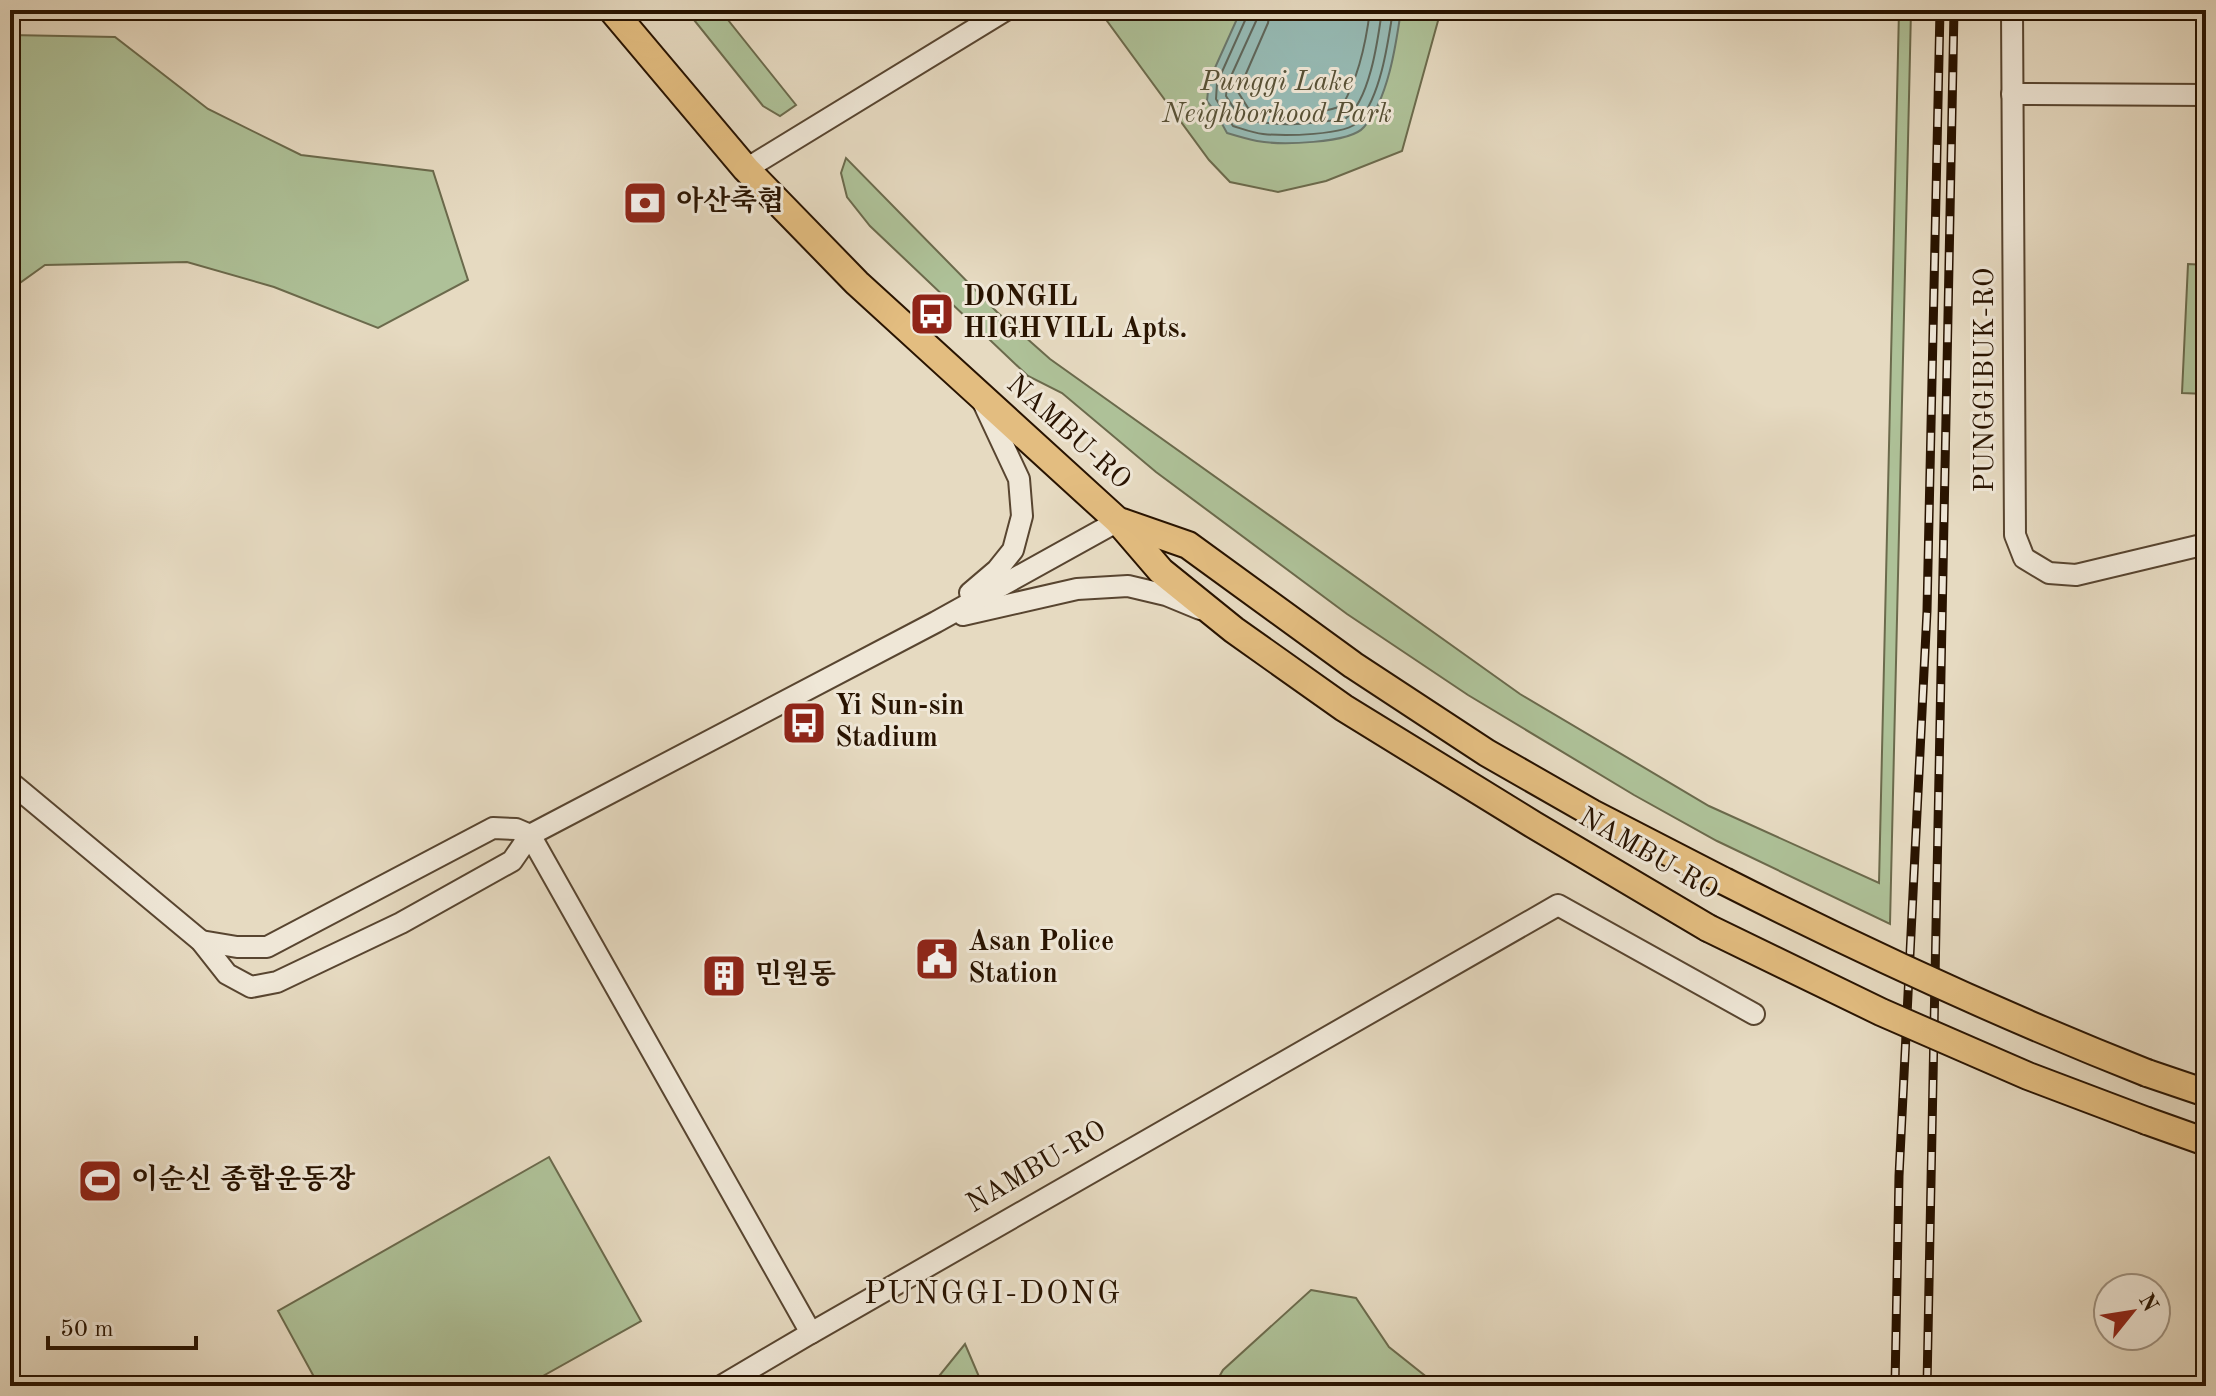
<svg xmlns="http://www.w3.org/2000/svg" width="2216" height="1396" font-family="'Old Standard TT','Noto Serif KR',serif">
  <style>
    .green { fill: #aec198; stroke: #6b6a4c; stroke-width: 2 }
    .water { fill: #96bab4; stroke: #6a776c; stroke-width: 2 }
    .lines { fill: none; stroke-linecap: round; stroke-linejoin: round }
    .shore { stroke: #5f665a; stroke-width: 2 }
    .minor-casing { stroke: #584530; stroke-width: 24 }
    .major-casing { stroke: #281300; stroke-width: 30 }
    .minor { stroke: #efe7d7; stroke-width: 20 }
    .major { stroke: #e3bd80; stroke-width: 26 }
    .rail-casing { stroke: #281300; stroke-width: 9 }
    .rail { stroke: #efe7d7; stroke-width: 6; stroke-dasharray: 18; stroke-linecap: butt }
    .major-bridge-casing { stroke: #281300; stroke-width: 30; stroke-linecap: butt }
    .major-bridge { stroke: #e3bd80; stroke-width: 26 }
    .labels { text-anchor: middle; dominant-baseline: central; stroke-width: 6; stroke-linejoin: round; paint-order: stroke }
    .park-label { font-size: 28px; font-style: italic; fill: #575035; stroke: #efe7d7 }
    .poi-label { font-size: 28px; font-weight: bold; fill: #281300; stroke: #efe7d7; text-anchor: start }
    .street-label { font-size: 28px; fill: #281300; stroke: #efe7d7 }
    .quarter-label { font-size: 32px; letter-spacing: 2px; fill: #281300; stroke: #efe7d7 }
  </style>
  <rect width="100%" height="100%" fill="#e6dac1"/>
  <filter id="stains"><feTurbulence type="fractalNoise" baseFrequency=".0025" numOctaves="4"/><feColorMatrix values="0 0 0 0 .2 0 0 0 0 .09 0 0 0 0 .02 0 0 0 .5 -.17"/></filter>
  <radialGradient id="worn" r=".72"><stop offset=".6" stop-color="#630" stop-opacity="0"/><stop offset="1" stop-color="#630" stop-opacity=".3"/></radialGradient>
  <g class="green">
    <path d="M 686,10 L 720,10 L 796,105 L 780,116 L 763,106 Z"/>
    <path d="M 1099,10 L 1441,10 L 1402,151 L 1326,181 L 1278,192 L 1230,182 L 1209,160 Z"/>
    <path d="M 1899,10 L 1911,10 L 1890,924 L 1717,841 L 1634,795 L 1468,695 L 1347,614 L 1156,472 L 1062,393 L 1028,376 L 870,226 L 847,197 L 841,173 L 846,158 L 997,312 L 1050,359 L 1520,694 L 1709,806 L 1879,883 Z"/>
    <path d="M 10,35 L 115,37 L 208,109 L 301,155 L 433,171 L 468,280 L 378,328 L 274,287 L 187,262 L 45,265 L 10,290 Z"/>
    <path d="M 2188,264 L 2206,265 L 2206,394 L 2182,393 Z"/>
    <path d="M 549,1157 L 641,1321 L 525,1386 L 319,1386 L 278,1311 Z"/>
    <path d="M 1311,1290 L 1356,1298 L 1389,1347 L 1438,1386 L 1214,1386 L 1223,1370 Z"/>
    <path d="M 965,1344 L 983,1386 L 931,1386 Z"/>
  </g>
  <path class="water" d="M 1241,10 L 1401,10 C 1396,45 1388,100 1364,127 C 1350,144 1279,145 1257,141 C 1247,139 1237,136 1227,133 L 1216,113 L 1207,101 L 1209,81 Z"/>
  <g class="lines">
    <g class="shore">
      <path d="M 1248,10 L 1247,16 L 1217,83 L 1216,99 L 1233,126 C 1243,129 1253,133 1263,134 C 1282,136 1347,136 1359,121 C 1381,95 1388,43 1393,10"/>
      <path d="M 1258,10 L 1257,19 L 1227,85 L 1226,96 L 1240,118 C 1277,128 1307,124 1345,119 C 1370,101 1378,39 1382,10"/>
      <path d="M 1270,10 L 1268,23 L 1238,92 L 1248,108 C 1277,116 1314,116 1342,106 C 1359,77 1366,43 1370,10"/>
    </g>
    <g class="minor-casing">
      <g id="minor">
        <path d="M 2012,10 L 2015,535 L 2024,558 L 2049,573 L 2076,575 L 2206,544"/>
        <path d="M 2012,94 L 2206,95"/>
        <path d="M 746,169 L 1006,10"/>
        <path d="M 970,593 L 997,570 L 1013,550 L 1022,516 L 1019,479 L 982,400"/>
        <path d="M 963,615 L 1077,589 L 1128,586 L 1166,595 L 1200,609"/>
        <path d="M 10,782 L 201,941 L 227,974 L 251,987 L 277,982 L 401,923 L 512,861 L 530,835 L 936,622 L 1118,521"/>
        <path d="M 201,941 L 237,947 L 267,947 L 493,828 L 516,829 L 530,835 L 811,1333 L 721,1386"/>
        <path d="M 811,1333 L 1558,905 L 1754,1014"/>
      </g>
    </g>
    <g class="major-casing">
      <g id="major">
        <path d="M 612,10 L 746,169 L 857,283 L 1118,521 L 1161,571 L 1234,630 L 1344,708 L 1534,825 L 1708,928"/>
        <path d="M 1122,522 L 1188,545 L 1353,665 L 1487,753 L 1592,813 L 1724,881"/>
        <path d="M 2147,1073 L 2206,1093"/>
        <path d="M 2147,1121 L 2206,1142"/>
      </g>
    </g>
    <use href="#minor" class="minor"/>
    <use href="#major" class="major"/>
    <g class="rail-casing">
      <g id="rail">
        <path d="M 1895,1386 L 1899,1176 L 1927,611 L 1940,10"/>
        <path d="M 1927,1386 L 1954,10"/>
      </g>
    </g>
    <use href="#rail" class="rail"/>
    <g class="major-bridge-casing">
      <g id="major-bridge">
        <path d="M 1724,881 C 1862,951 2003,1016 2147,1073"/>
        <path d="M 1708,928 L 1881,1012 L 2028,1076 L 2147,1121"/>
      </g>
    </g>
    <use href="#major-bridge" class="major-bridge"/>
  </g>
  <defs>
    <g id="bank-square" transform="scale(2.3)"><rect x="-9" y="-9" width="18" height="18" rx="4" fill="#8f2418" stroke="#efe7d7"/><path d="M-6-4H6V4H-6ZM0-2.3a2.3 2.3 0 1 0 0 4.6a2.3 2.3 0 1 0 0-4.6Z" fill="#fff"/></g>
    <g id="bus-square" transform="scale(2.3)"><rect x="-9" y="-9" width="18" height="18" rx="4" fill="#8f2418" stroke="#efe7d7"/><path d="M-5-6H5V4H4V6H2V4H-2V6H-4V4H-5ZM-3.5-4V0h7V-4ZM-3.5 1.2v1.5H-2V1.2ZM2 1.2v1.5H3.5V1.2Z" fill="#fff"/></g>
    <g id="civic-square" transform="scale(2.3)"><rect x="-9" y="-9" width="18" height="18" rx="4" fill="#8f2418" stroke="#efe7d7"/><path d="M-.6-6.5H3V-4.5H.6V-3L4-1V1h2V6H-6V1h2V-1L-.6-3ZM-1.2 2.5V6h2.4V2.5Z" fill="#fff"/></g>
    <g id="building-square" transform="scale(2.3)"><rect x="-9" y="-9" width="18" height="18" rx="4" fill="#8f2418" stroke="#efe7d7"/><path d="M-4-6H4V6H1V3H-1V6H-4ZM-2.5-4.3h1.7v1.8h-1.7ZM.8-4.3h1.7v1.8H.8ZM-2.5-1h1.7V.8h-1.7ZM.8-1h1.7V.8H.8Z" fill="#fff"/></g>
    <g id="stadium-square" transform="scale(2.3)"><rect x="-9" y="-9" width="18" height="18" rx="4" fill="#8f2418" stroke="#efe7d7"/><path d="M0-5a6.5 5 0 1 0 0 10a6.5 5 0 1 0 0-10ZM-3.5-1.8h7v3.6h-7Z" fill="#fff"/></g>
  </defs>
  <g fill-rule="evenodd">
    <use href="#bank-square" x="645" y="203"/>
    <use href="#bus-square" x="932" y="314"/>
    <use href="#bus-square" x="804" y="723"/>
    <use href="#civic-square" x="937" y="959"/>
    <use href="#building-square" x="724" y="976"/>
    <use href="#stadium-square" x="100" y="1181"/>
  </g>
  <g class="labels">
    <g class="park-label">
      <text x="1277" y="83">Punggi Lake<tspan x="1277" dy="32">Neighborhood Park</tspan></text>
    </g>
    <g class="poi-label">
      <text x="676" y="203">아산축협</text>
      <text x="963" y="298">DONGIL<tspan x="963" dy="32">HIGHVILL Apts.</tspan></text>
      <text x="835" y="707">Yi Sun-sin<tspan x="835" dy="32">Stadium</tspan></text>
      <text x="968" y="943">Asan Police<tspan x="968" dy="32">Station</tspan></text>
      <text x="755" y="976">민원동</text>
      <text x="131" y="1181">이순신 종합운동장</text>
    </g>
    <g class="street-label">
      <text transform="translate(1986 380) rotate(-90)">PUNGGIBUK-RO</text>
      <text transform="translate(1068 433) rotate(42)">NAMBU-RO</text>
      <text transform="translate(1648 855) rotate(30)">NAMBU-RO</text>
      <text transform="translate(1037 1168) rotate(-30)">NAMBU-RO</text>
    </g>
    <g class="quarter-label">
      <text x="993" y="1295">PUNGGI-DONG</text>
    </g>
  </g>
  <rect width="2216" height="1396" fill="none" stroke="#e6dac1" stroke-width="40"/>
  <rect x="12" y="12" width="2192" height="1372" fill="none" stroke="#281300" stroke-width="4"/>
  <rect x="20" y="20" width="2176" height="1356" fill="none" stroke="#281300" stroke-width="2"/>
  <g transform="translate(2132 1312) rotate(60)"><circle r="38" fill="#efe7d7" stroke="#9f9281" stroke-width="2"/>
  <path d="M0-6L14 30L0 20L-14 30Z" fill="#8f2418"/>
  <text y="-12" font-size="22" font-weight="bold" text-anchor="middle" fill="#281300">N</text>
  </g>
  <path d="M48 1336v12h148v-12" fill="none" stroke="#281300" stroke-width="4"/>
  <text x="60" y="1336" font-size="24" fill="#281300" stroke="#efe7d7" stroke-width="6" paint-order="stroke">50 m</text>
  <rect width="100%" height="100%" filter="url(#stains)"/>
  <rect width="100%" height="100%" fill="url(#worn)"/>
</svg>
